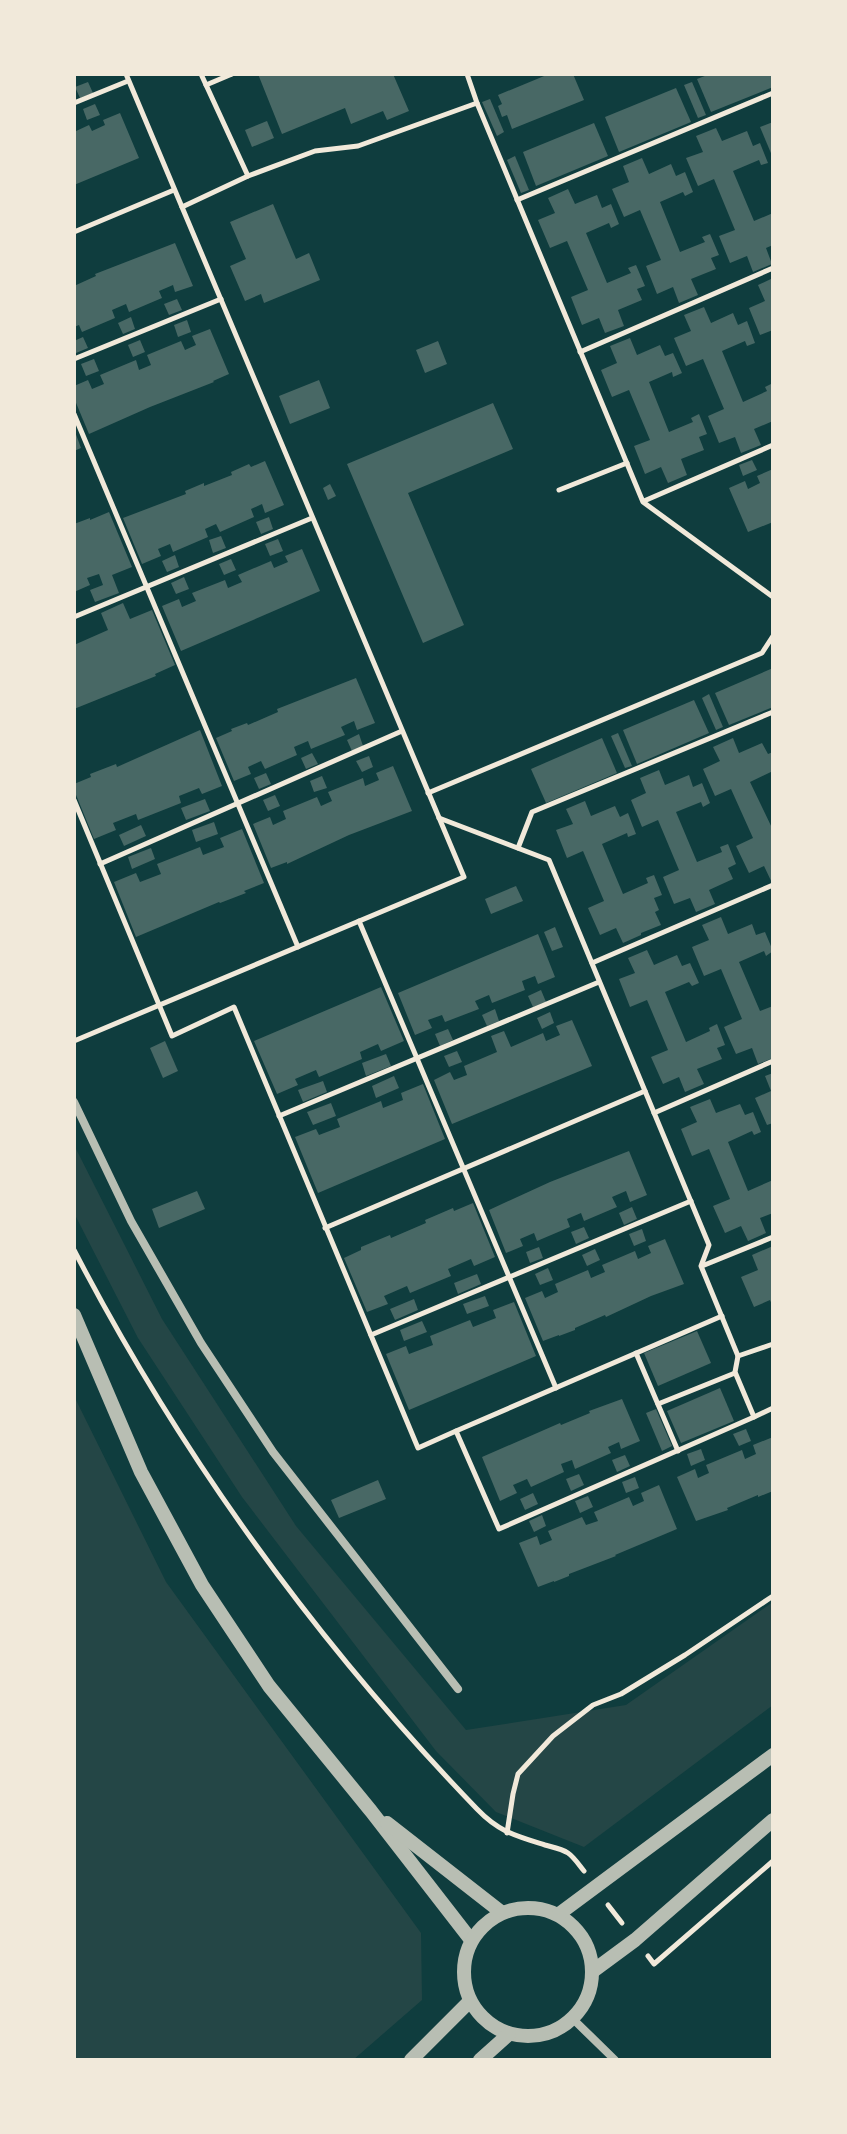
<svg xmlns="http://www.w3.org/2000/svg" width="847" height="2134" font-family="Raleway,sans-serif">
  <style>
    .green { fill: #244646 }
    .building { fill: #486865 }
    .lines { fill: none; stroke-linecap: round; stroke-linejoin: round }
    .path { stroke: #f1e9da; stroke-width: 5 }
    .minor { stroke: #b8beb3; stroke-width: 8 }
    .tertiary { stroke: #b8beb3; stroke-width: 14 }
  </style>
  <rect width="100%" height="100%" fill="#0f3d3e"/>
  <g class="green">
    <path d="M 74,1145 L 162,1319 L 296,1526 L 466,1730 L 626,1705 L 773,1602 L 773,1705 L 584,1847 L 496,1812 L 436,1751 L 242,1497 L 138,1338 L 74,1213 Z"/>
    <path d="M 74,1396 L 166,1582 L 421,1933 L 422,2000 L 353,2060 L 74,2060 Z"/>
  </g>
  <g class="building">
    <path d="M 258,74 L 393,74 L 409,111 L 387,120 L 383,111 L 351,124 L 345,108 L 282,134 Z"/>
    <path d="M 549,74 L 573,74 L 584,100 L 512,129 L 507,115 L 502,117 L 498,106 L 502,104 L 498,95 Z"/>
    <path d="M 710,74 L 773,74 L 773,87 L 711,112 L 697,79 Z"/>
    <path d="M 88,82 L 93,93 L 80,98 L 75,87 Z"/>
    <path d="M 692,82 L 706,115 L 698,118 L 684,85 Z"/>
    <path d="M 676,88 L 691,122 L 619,152 L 605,117 Z"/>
    <path d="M 490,99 L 504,132 L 497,136 L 482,102 Z"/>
    <path d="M 95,104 L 100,115 L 87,120 L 83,109 Z"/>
    <path d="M 120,113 L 139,158 L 74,185 L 74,132 L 89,125 L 92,131 L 105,125 L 103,120 Z"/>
    <path d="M 267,121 L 274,138 L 252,147 L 245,130 Z"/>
    <path d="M 773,122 L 773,158 L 760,127 Z"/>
    <path d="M 594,123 L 608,156 L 536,186 L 523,152 Z"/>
    <path d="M 716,128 L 722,141 L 747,131 L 753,146 L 760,143 L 768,163 L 761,165 L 759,160 L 733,171 L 754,221 L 773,213 L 773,245 L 766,248 L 772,264 L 753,272 L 747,256 L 730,263 L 719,236 L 735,230 L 714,179 L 698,186 L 686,158 L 703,152 L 696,136 Z"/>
    <path d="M 515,156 L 529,190 L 521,193 L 507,160 Z"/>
    <path d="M 642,158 L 649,174 L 671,164 L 676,176 L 685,172 L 693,192 L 685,196 L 683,192 L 660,202 L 680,252 L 705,242 L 702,237 L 710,234 L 719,255 L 711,258 L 716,269 L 691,279 L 698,295 L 679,303 L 673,287 L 657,294 L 646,266 L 661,260 L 640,210 L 624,217 L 612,189 L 629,182 L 623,166 Z"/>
    <path d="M 568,189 L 575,204 L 597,195 L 602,208 L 611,204 L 619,224 L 611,228 L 609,223 L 586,233 L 607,283 L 631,273 L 628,268 L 636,265 L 645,286 L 637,289 L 642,300 L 618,310 L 624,326 L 605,333 L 599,318 L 582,325 L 571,297 L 588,290 L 567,241 L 550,248 L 538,220 L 555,213 L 548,198 Z"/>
    <path d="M 273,204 L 296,259 L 309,253 L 320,280 L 264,303 L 261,294 L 245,301 L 230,266 L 246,259 L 230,222 Z"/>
    <path d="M 175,243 L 193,286 L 175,292 L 173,285 L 159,291 L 162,298 L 129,312 L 126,304 L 112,310 L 115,318 L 82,332 L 79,325 L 74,327 L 74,286 L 96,276 L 95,274 Z"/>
    <path d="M 773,278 L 773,330 L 760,335 L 749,308 L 765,301 L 758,285 Z"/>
    <path d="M 177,299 L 182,310 L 169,315 L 164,304 Z"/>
    <path d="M 704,307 L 711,323 L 733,313 L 738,325 L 747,321 L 755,343 L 747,346 L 745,341 L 722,351 L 743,402 L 767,391 L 765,387 L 773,383 L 773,421 L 754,429 L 761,445 L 741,453 L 735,437 L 719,443 L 708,416 L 724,409 L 703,359 L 686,366 L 674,338 L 691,331 L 684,315 Z"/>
    <path d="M 131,317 L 135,329 L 123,334 L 118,323 Z"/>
    <path d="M 187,320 L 191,332 L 178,337 L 174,325 Z"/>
    <path d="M 210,329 L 229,374 L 213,381 L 214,382 L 150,407 L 89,434 L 74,398 L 74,386 L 88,380 L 92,389 L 104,384 L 100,375 L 136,360 L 139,370 L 151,365 L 147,355 L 181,341 L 185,350 L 196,345 L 192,336 Z"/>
    <path d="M 83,337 L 88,348 L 76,353 L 74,341 Z"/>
    <path d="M 630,338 L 637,355 L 660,345 L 665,356 L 673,353 L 682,373 L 673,377 L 672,372 L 649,382 L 669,432 L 693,422 L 691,418 L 699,414 L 707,434 L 699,437 L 704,450 L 681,459 L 687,475 L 668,483 L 661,467 L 645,474 L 634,446 L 650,440 L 629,390 L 612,397 L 601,370 L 617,363 L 610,346 Z"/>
    <path d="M 140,340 L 145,352 L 133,357 L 128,345 Z"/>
    <path d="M 438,341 L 447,364 L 425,373 L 416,350 Z"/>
    <path d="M 94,359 L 99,371 L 86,376 L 81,364 Z"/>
    <path d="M 319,380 L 330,408 L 290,424 L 279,396 Z"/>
    <path d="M 493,403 L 513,449 L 408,493 L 464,625 L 423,643 L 347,464 Z"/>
    <path d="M 74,429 L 81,448 L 74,451 Z"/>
    <path d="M 752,460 L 757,470 L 743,476 L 739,465 Z"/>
    <path d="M 265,461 L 284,505 L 265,513 L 262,504 L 251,509 L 254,517 L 220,532 L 216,524 L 205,529 L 208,537 L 173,552 L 170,544 L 158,549 L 161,556 L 142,564 L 123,518 L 186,494 L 185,491 L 204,483 L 204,486 L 232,475 L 231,472 L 249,464 L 251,467 Z"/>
    <path d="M 773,469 L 773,522 L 748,532 L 729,488 L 745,481 L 748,489 L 760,483 L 757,476 Z"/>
    <path d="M 330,484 L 336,496 L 328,500 L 323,488 Z"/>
    <path d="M 109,512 L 132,567 L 112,575 L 119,593 L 95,602 L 90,590 L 103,585 L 99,574 L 87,578 L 90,585 L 74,592 L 74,524 L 90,518 L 90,520 Z"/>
    <path d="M 269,517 L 273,529 L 261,534 L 256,522 Z"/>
    <path d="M 221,536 L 226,548 L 213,553 L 209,540 Z"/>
    <path d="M 278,539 L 283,551 L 270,556 L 265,544 Z"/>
    <path d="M 302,549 L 320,591 L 181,651 L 162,606 L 179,599 L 182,607 L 196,601 L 192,593 L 225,580 L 228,588 L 242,582 L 238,575 L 271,561 L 274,568 L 288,562 L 285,556 Z"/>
    <path d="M 175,555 L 179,567 L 167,572 L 162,561 Z"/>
    <path d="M 231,559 L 236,570 L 224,575 L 219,564 Z"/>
    <path d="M 184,577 L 189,589 L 176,594 L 171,583 Z"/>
    <path d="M 123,603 L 130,619 L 152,610 L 175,665 L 155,674 L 156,676 L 74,709 L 74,645 L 108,630 L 101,613 Z"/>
    <path d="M 773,668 L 773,707 L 729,725 L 715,693 Z"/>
    <path d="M 356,678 L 375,723 L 357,730 L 354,721 L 341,727 L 345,735 L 311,749 L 308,741 L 294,747 L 297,755 L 265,769 L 261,761 L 248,767 L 251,774 L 234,781 L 216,738 L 232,731 L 231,729 L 247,723 L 248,725 L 278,712 L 277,709 Z"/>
    <path d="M 709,694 L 723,727 L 716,730 L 702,698 Z"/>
    <path d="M 694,700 L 709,733 L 637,764 L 623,730 Z"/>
    <path d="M 200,730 L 222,786 L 202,794 L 199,788 L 179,796 L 181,803 L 138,820 L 136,814 L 113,823 L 116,830 L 94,839 L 74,790 L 74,784 L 91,777 L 90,774 L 116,764 L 117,767 Z"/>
    <path d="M 618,733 L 632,766 L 625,768 L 611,736 Z"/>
    <path d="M 359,734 L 363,746 L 352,751 L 347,740 Z"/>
    <path d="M 602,738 L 617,773 L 546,803 L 531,769 Z"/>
    <path d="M 733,738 L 739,753 L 762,743 L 768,754 L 773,752 L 773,771 L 750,782 L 773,830 L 773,885 L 764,866 L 749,873 L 736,846 L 753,838 L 731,789 L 715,796 L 703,769 L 720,761 L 713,747 Z"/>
    <path d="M 312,753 L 318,764 L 306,769 L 301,758 Z"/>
    <path d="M 369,756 L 373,767 L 362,772 L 356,761 Z"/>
    <path d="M 393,766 L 412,811 L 349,835 L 287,864 L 287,862 L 271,868 L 253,824 L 270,817 L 273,825 L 286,819 L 283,811 L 317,797 L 321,806 L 332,801 L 328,792 L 363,778 L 365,786 L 379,780 L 376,773 Z"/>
    <path d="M 659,770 L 665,785 L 689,775 L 693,787 L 702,783 L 710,803 L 703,807 L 701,802 L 676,812 L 697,862 L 722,852 L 720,847 L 728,844 L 736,864 L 728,868 L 733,879 L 709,890 L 715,904 L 696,912 L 690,898 L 674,904 L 663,877 L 679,870 L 658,820 L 642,827 L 631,800 L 646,793 L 640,778 Z"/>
    <path d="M 266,773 L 271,784 L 259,789 L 254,778 Z"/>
    <path d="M 322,776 L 327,788 L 314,792 L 310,781 Z"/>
    <path d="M 275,795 L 280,806 L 268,811 L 263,800 Z"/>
    <path d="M 205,799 L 210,811 L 186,820 L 181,808 Z"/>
    <path d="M 585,801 L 591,816 L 615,806 L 620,817 L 628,813 L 636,834 L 628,837 L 627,833 L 602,844 L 623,894 L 648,883 L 646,878 L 654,875 L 662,895 L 654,898 L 659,910 L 655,912 L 661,925 L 641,933 L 641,935 L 623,943 L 616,928 L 600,935 L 588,908 L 604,901 L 583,851 L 567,858 L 556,830 L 573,824 L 566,809 Z"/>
    <path d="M 214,822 L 218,834 L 196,842 L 192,830 Z"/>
    <path d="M 141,825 L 146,836 L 124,846 L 119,835 Z"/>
    <path d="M 242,829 L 264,883 L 244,891 L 246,893 L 220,903 L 219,902 L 136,937 L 114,882 L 136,873 L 140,882 L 161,874 L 157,864 L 200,847 L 203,855 L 224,847 L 220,838 Z"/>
    <path d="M 151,848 L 155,859 L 132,869 L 128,857 Z"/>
    <path d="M 516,886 L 523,901 L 491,914 L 485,899 Z"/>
    <path d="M 721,917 L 728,934 L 752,924 L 756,935 L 765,932 L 773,951 L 766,956 L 764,951 L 739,962 L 760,1011 L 773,1006 L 773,1058 L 758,1064 L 752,1048 L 736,1054 L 724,1027 L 742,1019 L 721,969 L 704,976 L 692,947 L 709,940 L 702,925 Z"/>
    <path d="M 555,927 L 563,947 L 552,951 L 544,932 Z"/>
    <path d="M 538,934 L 555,977 L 538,984 L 535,976 L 522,981 L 525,990 L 492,1003 L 489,995 L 475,1001 L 479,1009 L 445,1022 L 442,1015 L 428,1020 L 432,1028 L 415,1035 L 398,993 Z"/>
    <path d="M 647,950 L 654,965 L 677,955 L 682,966 L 690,963 L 699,983 L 692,986 L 689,982 L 665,992 L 686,1042 L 710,1031 L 709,1028 L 717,1024 L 725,1045 L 717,1048 L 722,1059 L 697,1069 L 704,1084 L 685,1092 L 679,1077 L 663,1084 L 651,1057 L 668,1050 L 647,1000 L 630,1007 L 619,979 L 635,973 L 628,958 Z"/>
    <path d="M 381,987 L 404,1041 L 381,1051 L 378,1044 L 360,1052 L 362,1059 L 319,1077 L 316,1070 L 295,1079 L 298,1085 L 277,1094 L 254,1041 Z"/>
    <path d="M 541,990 L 546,1002 L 533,1007 L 528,996 Z"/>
    <path d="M 495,1009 L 499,1021 L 487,1026 L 482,1015 Z"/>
    <path d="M 550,1012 L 554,1023 L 542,1029 L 537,1018 Z"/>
    <path d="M 572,1020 L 592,1066 L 452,1124 L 434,1080 L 450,1072 L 454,1080 L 467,1075 L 464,1066 L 497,1052 L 491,1036 L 504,1031 L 511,1047 L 543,1033 L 546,1041 L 560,1035 L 556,1026 Z"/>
    <path d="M 448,1029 L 453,1040 L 440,1046 L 435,1034 Z"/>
    <path d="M 165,1041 L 178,1071 L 163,1078 L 150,1048 Z"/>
    <path d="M 457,1051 L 462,1062 L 449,1067 L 444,1056 Z"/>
    <path d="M 386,1054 L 391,1066 L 366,1076 L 362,1063 Z"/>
    <path d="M 773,1073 L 773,1123 L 767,1125 L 755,1098 L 771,1091 L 765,1076 Z"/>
    <path d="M 394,1076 L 399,1088 L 376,1098 L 372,1086 Z"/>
    <path d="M 323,1081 L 327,1092 L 303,1102 L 298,1090 Z"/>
    <path d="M 423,1084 L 445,1139 L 318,1193 L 295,1137 L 316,1129 L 319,1135 L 340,1127 L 337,1119 L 381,1101 L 383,1108 L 403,1100 L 401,1093 Z"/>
    <path d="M 710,1099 L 716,1113 L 740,1104 L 745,1115 L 753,1112 L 761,1132 L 754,1135 L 752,1131 L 728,1142 L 748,1191 L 773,1180 L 773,1213 L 760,1218 L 766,1233 L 748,1241 L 741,1226 L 725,1233 L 713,1206 L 730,1199 L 709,1149 L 692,1156 L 681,1129 L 697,1122 L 690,1107 Z"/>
    <path d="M 331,1103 L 336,1116 L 313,1125 L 307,1112 Z"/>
    <path d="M 629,1151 L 647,1195 L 630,1202 L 626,1191 L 612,1197 L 617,1207 L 584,1221 L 581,1213 L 567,1219 L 570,1227 L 537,1241 L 534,1233 L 520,1239 L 523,1246 L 506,1253 L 489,1210 L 550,1182 Z"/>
    <path d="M 197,1191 L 205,1209 L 159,1228 L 152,1209 Z"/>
    <path d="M 473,1203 L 495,1257 L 474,1266 L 471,1259 L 448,1269 L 451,1276 L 410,1293 L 407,1286 L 384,1296 L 388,1304 L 367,1312 L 344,1258 L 361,1250 L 361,1247 L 390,1235 L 391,1238 L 426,1223 L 425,1220 L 453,1208 L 454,1211 Z"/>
    <path d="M 632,1207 L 637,1219 L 624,1225 L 619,1213 Z"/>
    <path d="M 584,1227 L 589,1238 L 576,1244 L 571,1232 Z"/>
    <path d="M 642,1229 L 646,1241 L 634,1246 L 629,1234 Z"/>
    <path d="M 665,1239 L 684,1284 L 651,1296 L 606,1317 L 605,1315 L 575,1328 L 575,1330 L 559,1336 L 559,1335 L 543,1341 L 525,1298 L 542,1291 L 545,1298 L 558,1292 L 555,1284 L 588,1270 L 591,1278 L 605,1272 L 602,1265 L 635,1251 L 638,1259 L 651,1253 L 648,1246 Z"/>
    <path d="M 773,1246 L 773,1307 L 770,1300 L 754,1307 L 741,1277 L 758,1270 L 752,1255 Z"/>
    <path d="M 539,1247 L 543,1258 L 530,1263 L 526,1252 Z"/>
    <path d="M 595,1249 L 600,1260 L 587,1266 L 582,1255 Z"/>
    <path d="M 548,1268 L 553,1280 L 540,1285 L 535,1274 Z"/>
    <path d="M 477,1274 L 481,1284 L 458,1294 L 454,1283 Z"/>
    <path d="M 485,1296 L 489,1306 L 467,1314 L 463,1304 Z"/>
    <path d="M 414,1299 L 418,1310 L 395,1320 L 390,1309 Z"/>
    <path d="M 514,1302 L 536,1356 L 409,1410 L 386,1354 L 406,1346 L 409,1354 L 433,1345 L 430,1336 L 470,1320 L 473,1327 L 496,1318 L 493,1310 Z"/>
    <path d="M 422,1321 L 427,1332 L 404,1341 L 400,1330 Z"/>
    <path d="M 697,1331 L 711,1363 L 658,1386 L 644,1353 Z"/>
    <path d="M 720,1388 L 734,1421 L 681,1443 L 667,1411 Z"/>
    <path d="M 622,1399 L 640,1441 L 621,1449 L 619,1442 L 608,1447 L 611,1453 L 575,1469 L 572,1460 L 561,1464 L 564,1472 L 531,1487 L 527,1479 L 513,1485 L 517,1493 L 500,1501 L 482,1457 L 560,1423 L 561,1425 L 590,1413 L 589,1411 Z"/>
    <path d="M 656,1409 L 672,1446 L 662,1451 L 646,1413 Z"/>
    <path d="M 746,1429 L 751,1441 L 739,1446 L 733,1434 Z"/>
    <path d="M 773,1437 L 773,1491 L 758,1497 L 758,1495 L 727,1508 L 728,1510 L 696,1521 L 677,1477 L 695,1469 L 698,1478 L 709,1473 L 706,1465 L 742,1450 L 745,1459 L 756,1454 L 753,1445 Z"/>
    <path d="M 701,1449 L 705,1460 L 691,1466 L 687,1454 Z"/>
    <path d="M 625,1455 L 630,1466 L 617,1472 L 612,1460 Z"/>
    <path d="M 579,1474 L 584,1485 L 571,1491 L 566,1479 Z"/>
    <path d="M 635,1477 L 639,1488 L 626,1493 L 622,1482 Z"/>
    <path d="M 378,1480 L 386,1499 L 339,1518 L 331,1500 Z"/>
    <path d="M 659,1485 L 677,1529 L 615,1555 L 616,1556 L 569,1574 L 569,1576 L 554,1582 L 554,1581 L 538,1587 L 519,1543 L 537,1536 L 540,1545 L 552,1540 L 548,1531 L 582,1517 L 586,1525 L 598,1521 L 594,1512 L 629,1497 L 633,1506 L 644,1501 L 641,1493 Z"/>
    <path d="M 533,1493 L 538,1504 L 525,1510 L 520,1499 Z"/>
    <path d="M 588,1496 L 593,1507 L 580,1513 L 575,1501 Z"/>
    <path d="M 542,1515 L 546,1526 L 534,1532 L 529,1521 Z"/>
  </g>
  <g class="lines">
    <g class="path">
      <path d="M 201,74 L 248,176"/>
      <path d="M 467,74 L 477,103"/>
      <path d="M 206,85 L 232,74"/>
      <path d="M 74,103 L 128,81"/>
      <path d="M 517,200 L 773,93"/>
      <path d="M 182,207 L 248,176 L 315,151 L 358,146 L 477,103 L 643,502 L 773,597"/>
      <path d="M 74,232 L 174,190"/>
      <path d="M 580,352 L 773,268"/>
      <path d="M 74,359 L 221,299"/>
      <path d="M 74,414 L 298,947"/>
      <path d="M 559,490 L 627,463"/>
      <path d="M 644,501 L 773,445"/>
      <path d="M 74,617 L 312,518"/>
      <path d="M 428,793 L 762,653 L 773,636"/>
      <path d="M 74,800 L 172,1036 L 234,1007 L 418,1448 L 456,1431 L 499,1529 L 754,1417 L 735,1372 L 738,1356"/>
      <path d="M 439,818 L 549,860 L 709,1245 L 701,1266 L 738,1356 L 773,1344"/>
      <path d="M 518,848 L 532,812 L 773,712"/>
      <path d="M 100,864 L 402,731"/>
      <path d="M 359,921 L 556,1388"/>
      <path d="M 592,963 L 773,885"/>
      <path d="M 74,1041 L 464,877 L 126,74"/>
      <path d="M 654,1113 L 773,1061"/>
      <path d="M 279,1116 L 599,982"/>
      <path d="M 325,1228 L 645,1091"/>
      <path d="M 74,1250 C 180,1454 317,1643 477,1809 C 499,1832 516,1836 545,1845 C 552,1847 562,1849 568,1853 C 574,1857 579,1865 584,1871"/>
      <path d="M 702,1266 L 773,1237"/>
      <path d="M 371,1335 L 691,1201"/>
      <path d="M 636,1353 L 678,1451"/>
      <path d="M 658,1404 L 735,1373"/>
      <path d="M 754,1417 L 773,1408"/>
      <path d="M 456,1431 L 722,1316"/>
      <path d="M 507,1833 L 513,1794 L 518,1774 L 553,1736 L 593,1705 L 621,1694 L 685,1655 L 773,1596"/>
      <path d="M 608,1905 L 622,1923"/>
      <path d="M 648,1956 L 654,1964 L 773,1861"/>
    </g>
    <g class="minor">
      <path d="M 74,1102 L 131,1221 L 201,1343 L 273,1452 L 458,1689"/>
      <path d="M 573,2019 L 615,2060"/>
    </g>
    <g class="tertiary">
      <path d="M 74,1315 L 141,1472 L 202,1585 L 269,1686 L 371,1811 L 471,1940"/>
      <path d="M 387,1823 L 501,1912"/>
      <circle cx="528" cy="1972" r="64"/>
      <path d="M 559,1914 L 773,1755"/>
      <path d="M 593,1971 L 635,1940 L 773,1820"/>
      <path d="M 411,2060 L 470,2001"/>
      <path d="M 480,2060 L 509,2034"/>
    </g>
  </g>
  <rect width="847" height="2134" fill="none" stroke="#f1e9da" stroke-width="152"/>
</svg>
